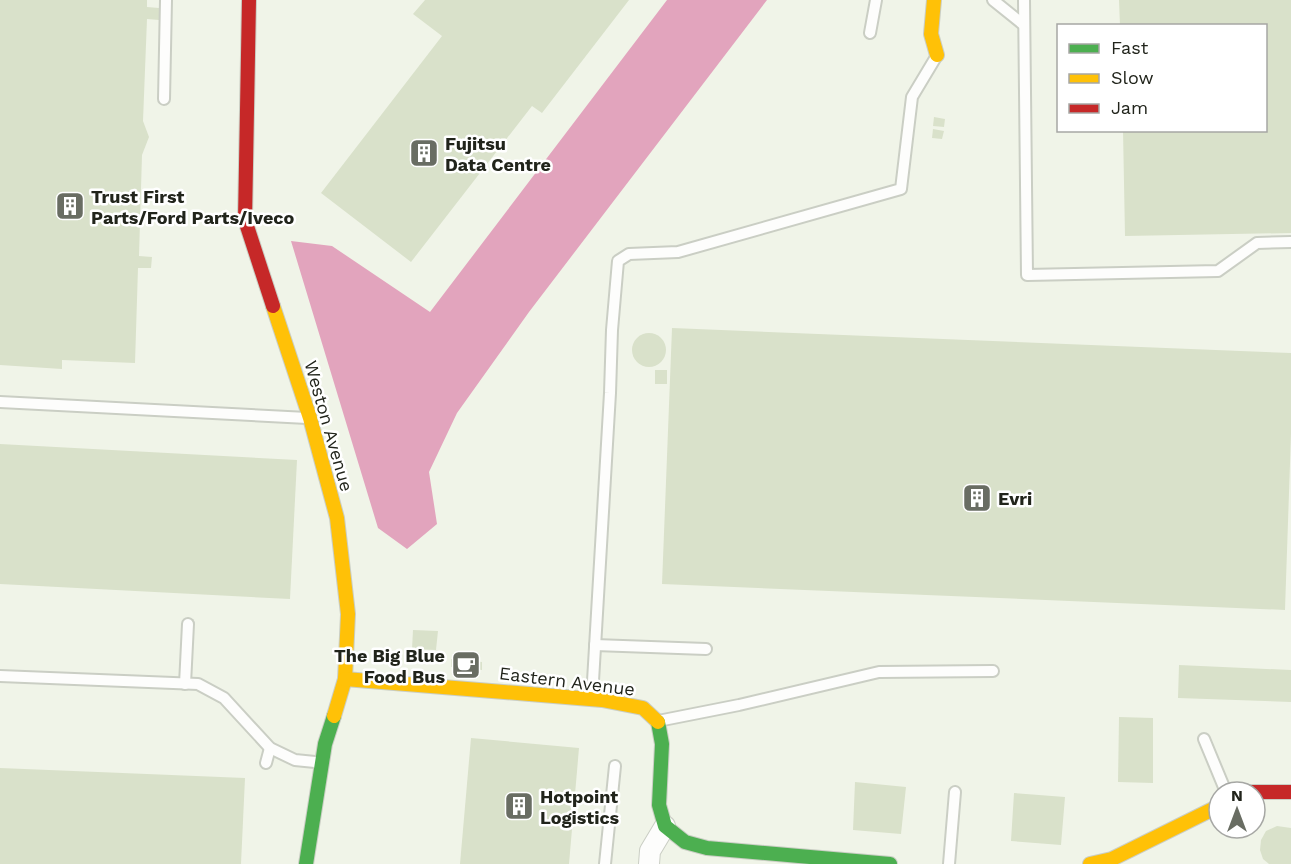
<svg xmlns="http://www.w3.org/2000/svg" width="1291" height="864" font-family="'Work Sans',sans-serif">
  <style>
    .water { fill: #e2a4bd }
    .building { fill: #d9e1ca }
    .lines { fill: none; stroke-linecap: round; stroke-linejoin: round }
    .lane-casing { stroke: #cacec4; stroke-width: 14 }
    .street-casing { stroke: #cacec4; stroke-width: 22 }
    .fast-casing { stroke: #cacec4; stroke-width: 16 }
    .slow-casing { stroke: #cacec4; stroke-width: 16 }
    .jam-casing { stroke: #cacec4; stroke-width: 16 }
    .lane { stroke: #fdfdfc; stroke-width: 10 }
    .street { stroke: #fdfdfc; stroke-width: 20 }
    .fast { stroke: #4caf50; stroke-width: 14 }
    .slow { stroke: #ffc107; stroke-width: 14 }
    .jam { stroke: #c62828; stroke-width: 14 }
    .labels { text-anchor: middle; dominant-baseline: central; stroke-width: 5; stroke-linejoin: round; paint-order: stroke }
    .poi-label { font-size: 18px; font-weight: bold; fill: #21241b; stroke: #fff; text-anchor: start }
    .street-label { font-size: 18px; fill: #21241b; stroke: #fff }
  </style>
  <rect width="100%" height="100%" fill="#f0f4e8"/>
  <path class="water" d="M 667,0 L 767,0 L 529,312 L 457,413 L 429,472 L 437,524 L 407,549 L 378,528 L 291,241 L 332,246 L 430,312 Z"/>
  <g class="building">
    <path d="M 0,0 L 147,0 L 147,7 L 159,8 L 159,20 L 147,19 L 143,121 L 149,137 L 142,155 L 139,256 L 152,257 L 151,268 L 138,268 L 135,363 L 62,360 L 62,369 L 0,365 Z"/>
    <path d="M 425,0 L 629,0 L 542,113 L 532,106 L 411,262 L 321,193 L 442,36 L 413,14 Z"/>
    <path d="M 1119,0 L 1291,0 L 1291,233 L 1125,236 L 1123,130 L 1266,130 L 1266,26 L 1120,26 Z"/>
    <path d="M 934,117 L 945,119 L 944,127 L 933,126 Z"/>
    <path d="M 933,129 L 944,131 L 942,139 L 932,138 Z"/>
    <path d="M 672,328 L 1291,353 L 1291,434 L 1285,610 L 662,584 Z"/>
    <circle cx="649" cy="350" r="17"/>
    <rect x="655" y="370" width="12" height="14"/>
    <path d="M 0,444 L 297,460 L 290,599 L 0,584 Z"/>
    <path d="M 413,630 L 438,631 L 436,650 L 412,649 Z"/>
    <path d="M 451,659 L 482,662 L 482,670 L 451,667 Z"/>
    <path d="M 1179,665 L 1291,670 L 1291,702 L 1178,698 Z"/>
    <path d="M 1119,717 L 1153,718 L 1153,783 L 1118,782 Z"/>
    <path d="M 471,738 L 579,748 L 569,864 L 460,864 Z"/>
    <path d="M 0,768 L 245,778 L 241,864 L 0,864 Z"/>
    <path d="M 855,782 L 906,787 L 901,834 L 853,830 Z"/>
    <path d="M 1014,793 L 1065,797 L 1061,845 L 1011,841 Z"/>
    <path d="M 1277,826 L 1291,828 L 1291,864 L 1269,864 L 1263,859 L 1260,850 L 1261,840 L 1266,831 Z"/>
  </g>
  <g class="lines">
    <g class="lane-casing">
      <g id="lane">
        <path d="M 993,0 L 1024,25"/>
        <path d="M 1024,0 L 1027,275 L 1218,271 L 1257,243 L 1291,242"/>
        <path d="M 870,33 L 876,0"/>
        <path d="M 164,99 L 166,0"/>
        <path d="M 0,402 L 307,418"/>
        <path d="M 595,645 L 706,649"/>
        <path d="M 0,676 L 198,684 L 224,698 L 270,748 L 295,760 L 315,762 L 319,765"/>
        <path d="M 185,684 L 188,624"/>
        <path d="M 592,698 L 610,393 L 612,330 L 618,261 L 629,254 L 678,252 L 901,189 L 912,97 L 936,57"/>
        <path d="M 658,721 L 739,705 L 879,672 L 993,671"/>
        <path d="M 1204,739 L 1226,792"/>
        <path d="M 266,763 L 270,748"/>
        <path d="M 605,864 L 615,766"/>
        <path d="M 949,864 L 955,792"/>
      </g>
    </g>
    <g class="street-casing">
      <path id="street" d="M 649,864 L 650,851 L 665,826"/>
    </g>
    <g class="fast-casing">
      <g id="fast">
        <path d="M 658,722 L 662,744 L 659,805 L 665,826 L 685,842 L 707,848 L 890,864"/>
        <path d="M 306,864 L 325,744 L 334,716"/>
      </g>
    </g>
    <g class="slow-casing">
      <g id="slow">
        <path d="M 934,0 L 931,34 L 937,55"/>
        <path d="M 273,306 L 310,418 L 337,518 L 348,614 L 345,679 L 334,716"/>
        <path d="M 345,679 L 602,700 L 643,708 L 658,722"/>
        <path d="M 1090,864 L 1112,859 L 1219,806"/>
      </g>
    </g>
    <g class="jam-casing">
      <g id="jam">
        <path d="M 249,0 L 245,220 L 273,306"/>
        <path d="M 1248,792 L 1291,792"/>
      </g>
    </g>
    <use href="#lane" class="lane"/>
    <use href="#street" class="street"/>
    <use href="#fast" class="fast"/>
    <use href="#slow" class="slow"/>
    <use href="#jam" class="jam"/>
  </g>
  <defs>
    <g id="building-square" transform="scale(1.5)"><rect x="-9" y="-9" width="18" height="18" rx="4" fill="#696d63" stroke="#fff"/><path d="M-4-6H4V6H1V3H-1V6H-4ZM-2.5-4.3h1.7v1.8h-1.7ZM.8-4.3h1.7v1.8H.8ZM-2.5-1h1.7V.8h-1.7ZM.8-1h1.7V.8H.8Z" fill="#fff"/></g>
    <g id="cafe-square" transform="scale(1.5)"><rect x="-9" y="-9" width="18" height="18" rx="4" fill="#696d63" stroke="#fff"/><path d="M-5.5-4.5H6V0H3Q3 3.5 0 3.5H-2.5Q-5.5 3.5-5.5 0ZM3-3.2v2h1.7v-2ZM-6 4.5H4V6H-6Z" fill="#fff"/></g>
  </defs>
  <g fill-rule="evenodd">
    <use href="#building-square" x="424" y="153"/>
    <use href="#building-square" x="70" y="206"/>
    <use href="#building-square" x="977" y="498"/>
    <use href="#cafe-square" x="466" y="665"/>
    <use href="#building-square" x="519" y="806"/>
  </g>
  <g class="labels">
    <g class="poi-label">
      <text x="445" y="143">Fujitsu<tspan x="445" dy="21">Data Centre</tspan></text>
      <text x="91" y="196">Trust First<tspan x="91" dy="21">Parts/Ford Parts/Iveco</tspan></text>
      <text x="998" y="498">Evri</text>
      <text x="445" y="655" text-anchor="end">The Big Blue<tspan x="445" dy="21">Food Bus</tspan></text>
      <text x="540" y="796">Hotpoint<tspan x="540" dy="21">Logistics</tspan></text>
    </g>
    <g class="street-label">
      <text transform="translate(329 426) rotate(74)">Weston Avenue</text>
      <text transform="translate(567 681) rotate(7)">Eastern Avenue</text>
    </g>
  </g>
  <rect x="1057" y="24" width="210" height="108" fill="#ffffff" stroke="#a6a7a4" stroke-width="1.5"/>
  <rect x="1069" y="44" width="30" height="9" fill="#4caf50" stroke="#a6a7a4" stroke-width="1.5"/>
  <text x="1111" y="54" font-size="18" fill="#21241b">Fast</text>
  <rect x="1069" y="74" width="30" height="9" fill="#ffc107" stroke="#a6a7a4" stroke-width="1.5"/>
  <text x="1111" y="84" font-size="18" fill="#21241b">Slow</text>
  <rect x="1069" y="104" width="30" height="9" fill="#c62828" stroke="#a6a7a4" stroke-width="1.5"/>
  <text x="1111" y="114" font-size="18" fill="#21241b">Jam</text>
  <g transform="translate(1237 810)"><circle r="28" fill="#ffffff" stroke="#a6a7a4" stroke-width="1.5"/>
  <path d="M0-4.5L10 22L0 15L-10 22Z" fill="#696d63"/>
  <text y="-9" font-size="16" font-weight="bold" text-anchor="middle" fill="#21241b">N</text>
  </g>
</svg>
